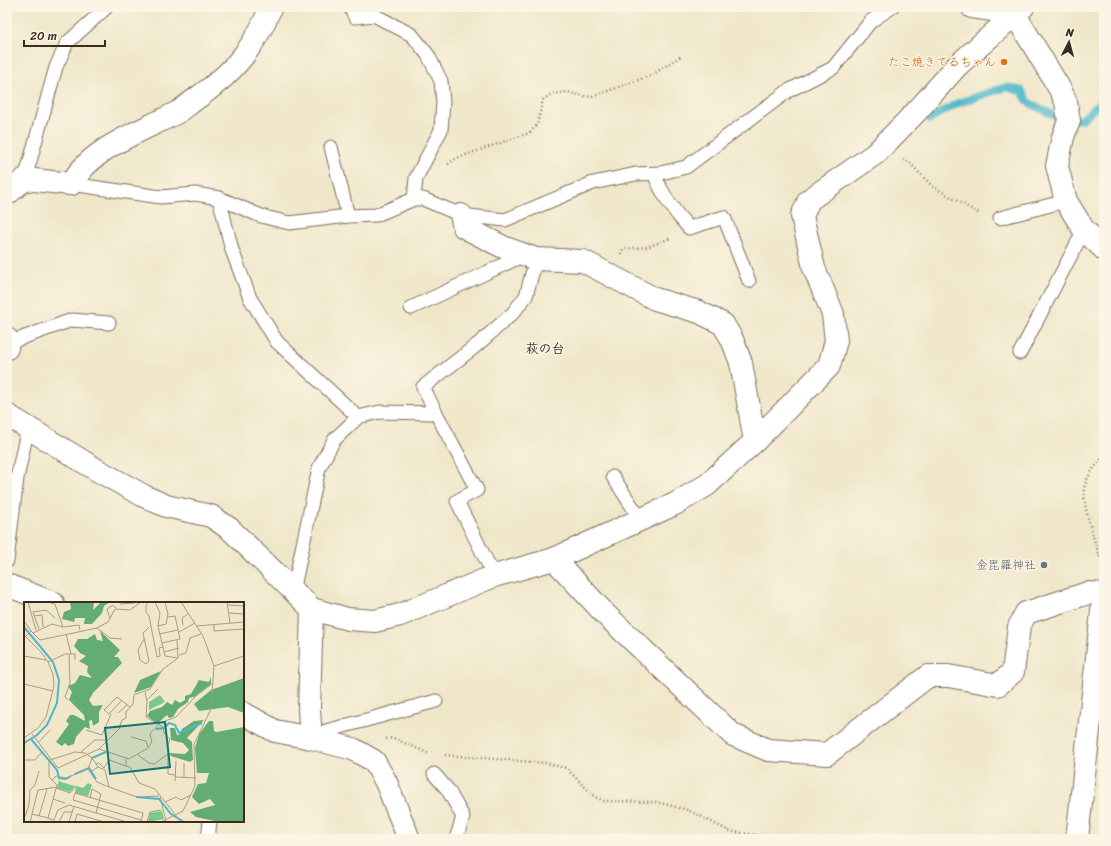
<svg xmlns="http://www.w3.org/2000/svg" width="1111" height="846" font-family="Sriracha,'Klee One',sans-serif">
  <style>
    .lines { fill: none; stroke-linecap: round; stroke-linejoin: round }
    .stream { stroke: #4db7ca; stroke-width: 8 }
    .service-casing { stroke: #7a6c5a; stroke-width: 15 }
    .minor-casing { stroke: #7a6c5a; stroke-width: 24 }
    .path { stroke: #7a6c5a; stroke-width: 2.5; stroke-dasharray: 1 3; stroke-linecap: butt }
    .service { stroke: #fff; stroke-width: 13 }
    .minor { stroke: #fff; stroke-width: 22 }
    .food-dot { fill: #e8710a; stroke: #fcf5e5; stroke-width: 1.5 }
    .worship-dot { fill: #6b7280; stroke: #fcf5e5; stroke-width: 1.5 }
    .labels { text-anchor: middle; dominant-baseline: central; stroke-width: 3; stroke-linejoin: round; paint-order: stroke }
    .food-label { font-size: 12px; fill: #c56008; stroke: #fcf5e5; text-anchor: end }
    .worship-label { font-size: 12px; fill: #5b616d; stroke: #fcf5e5; text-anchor: end }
    .neighbourhood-label { font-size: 13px; font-weight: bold; fill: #3b2a1e; stroke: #fcf5e5 }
    .inset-river { fill: none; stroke: #4db7ca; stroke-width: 2 }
    .inset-road { fill: none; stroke: #a89b85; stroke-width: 1 }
    .view { fill: #0f766e; fill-opacity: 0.15; stroke: #0f766e; stroke-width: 2 }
    .inset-edge { fill: none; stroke: #3b2a1e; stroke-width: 2 }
  </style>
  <rect width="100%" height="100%" fill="#fcf5e5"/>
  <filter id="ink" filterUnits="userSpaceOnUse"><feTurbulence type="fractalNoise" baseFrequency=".025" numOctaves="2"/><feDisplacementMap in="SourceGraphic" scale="8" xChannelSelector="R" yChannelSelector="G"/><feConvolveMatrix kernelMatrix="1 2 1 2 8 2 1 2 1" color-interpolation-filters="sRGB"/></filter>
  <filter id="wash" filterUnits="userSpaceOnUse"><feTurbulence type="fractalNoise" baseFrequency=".012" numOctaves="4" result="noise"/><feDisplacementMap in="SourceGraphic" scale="16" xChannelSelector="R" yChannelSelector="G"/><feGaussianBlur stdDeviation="0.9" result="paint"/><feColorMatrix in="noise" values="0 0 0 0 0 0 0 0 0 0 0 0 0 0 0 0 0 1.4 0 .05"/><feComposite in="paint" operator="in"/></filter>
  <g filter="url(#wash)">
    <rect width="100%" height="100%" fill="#f0e7ca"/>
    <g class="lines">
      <path class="stream" d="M 930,119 L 958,103 L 1006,87 L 1022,91 L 1028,102 L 1055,116 L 1081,120 L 1104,100"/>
    </g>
  </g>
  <g filter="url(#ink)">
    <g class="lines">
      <g class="service-casing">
        <g id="service">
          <path d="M 350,7 L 355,17 L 374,15 L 412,35 L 428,55 L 441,81 L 443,102 L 441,130 L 416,178 L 414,199"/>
          <path d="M 331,147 L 348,216"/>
          <path d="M 654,174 C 662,194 674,212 689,228 L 724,217 L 749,281"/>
          <path d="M 25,179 L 56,67 L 67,43 L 107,7"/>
          <path d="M 71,184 L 161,197 L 195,194 L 219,198 L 261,216 L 289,223 L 348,216 L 376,215 L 414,199 L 423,199 L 461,215 L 505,220 L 593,183 L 636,174 L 661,173 L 686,167 L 788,91 L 833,68 L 871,21 L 892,7"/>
          <path d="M 219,198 L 232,250 L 250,298 L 277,342 L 358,417 L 380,412 L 436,413 L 423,387 L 477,345 L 513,313 L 526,296 L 536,259"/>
          <path d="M 1000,218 L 1066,201"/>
          <path d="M 411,308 L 524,255"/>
          <path d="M 8,343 L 72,320 L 109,323"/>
          <path d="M 1020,353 L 1084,230"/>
          <path d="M 436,413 L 477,490 L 457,501 L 494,576"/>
          <path d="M 613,477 L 641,520"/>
          <path d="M 7,561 L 17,478 L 28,427"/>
          <path d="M 293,592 L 319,468 L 334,440 L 358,417"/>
          <path d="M 312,738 L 326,731 L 436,701"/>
          <path d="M 434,774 L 448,790 L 463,817 L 456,839"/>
          <path d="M 208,839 L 210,821"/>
        </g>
      </g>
      <g class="minor-casing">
        <g id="minor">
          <path d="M 972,7 L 1014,13 L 1061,91 L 1066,102 L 1069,121 L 1063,137 L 1057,166 L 1066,201 L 1084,230 L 1104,249"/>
          <path d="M 7,194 L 25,179 L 71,184 C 92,147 140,132 176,113 C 184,109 192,101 200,96 C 235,71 255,46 271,7"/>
          <path d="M 461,215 L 464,227 L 503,247 L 536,259 L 583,261 L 655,299 L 699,312 L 723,324 L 732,339 L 741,363 L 755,441"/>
          <path d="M 7,339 L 7,348"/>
          <path d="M 7,415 L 97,470 L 144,496 L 166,506 L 211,516 L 230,529 L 312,609 L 348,619 L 375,621 L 400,615 L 494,576 L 554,559 L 675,504 L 707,485 L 755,441 L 829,366 L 836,341 L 833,314 L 814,268 L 802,216 L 809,200 L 875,154 L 917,111 L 957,66 L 1023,7"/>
          <path d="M 554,559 L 606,615 L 733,735 L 768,750 L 827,754 L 928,676 L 948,676 L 998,685 L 1013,672 L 1019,627 L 1026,613 L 1088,593 L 1104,594"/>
          <path d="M 7,585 L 53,603"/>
          <path d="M 312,609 L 309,710 L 311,738 L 353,749 L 374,761 L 386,782 L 409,839"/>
          <path d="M 243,713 L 275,731 L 311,738"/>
          <path d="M 1077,839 L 1104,593"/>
        </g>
      </g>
      <g class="path">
        <path d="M 903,160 L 909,162 L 932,186 L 980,214"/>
        <path d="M 448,164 L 457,158 L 529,133 L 537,125 L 543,100 L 551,94 L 567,92 L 587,97 L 597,95 L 652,75 L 681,56"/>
        <path d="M 621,254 L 623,249 L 647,247 L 671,238"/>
        <path d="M 1104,456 C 1096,465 1089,473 1085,485 C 1080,500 1097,551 1104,567"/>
        <path d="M 386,739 L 393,738 L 430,754"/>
        <path d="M 445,755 L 545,763 L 566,768 L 595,797 L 604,801 L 656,802 L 688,810 L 729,831 L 783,839"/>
      </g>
      <use href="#service" class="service"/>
      <use href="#minor" class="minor"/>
    </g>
  </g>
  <circle class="food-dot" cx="1004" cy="62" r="4"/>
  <circle class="worship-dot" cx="1044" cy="565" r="4"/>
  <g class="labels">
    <g class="food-label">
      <text x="996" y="62">たこ焼きてるちゃん</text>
    </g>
    <g class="worship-label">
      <text x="1036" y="565">金毘羅神社</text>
    </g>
    <g class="neighbourhood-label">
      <text x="545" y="348">萩の台</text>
    </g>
  </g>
  <g transform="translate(24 602)">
    <rect width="220" height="220" fill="#f0e7ca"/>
    <path d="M 136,93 L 141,100 L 125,108 L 125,100 ZM 35,178 L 37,180 L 51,184 L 46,190 L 33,186 ZM 64,181 L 68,183 L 64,194 L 51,191 L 52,184 L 59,186 ZM 138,209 L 140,217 L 124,220 L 126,211 Z" fill="#7ac989"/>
    <path d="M 46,0 L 70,0 L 69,8 L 76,1 L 86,0 L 80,4 L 78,11 L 68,22 L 60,22 L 61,16 L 51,16 L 50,20 L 38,17 L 40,10 L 47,7 ZM 76,29 L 96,48 L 90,55 L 94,55 L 98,61 L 69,91 L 65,98 L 69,104 L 79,103 L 75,110 L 75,120 L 69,124 L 68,118 L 65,119 L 66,127 L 61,125 L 52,135 L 50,142 L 44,144 L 41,141 L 38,144 L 32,140 L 45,122 L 42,119 L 46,113 L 50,113 L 61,119 L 60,113 L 45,98 L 48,90 L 44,84 L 51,81 L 56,73 L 68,76 L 63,70 L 64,64 L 55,59 L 62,54 L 56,51 L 50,44 L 54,37 L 63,37 L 71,32 L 73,38 L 79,39 ZM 137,69 L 127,85 L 110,91 L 116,78 ZM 187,75 L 187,82 L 170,95 L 165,96 L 164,100 L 154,107 L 149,115 L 145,116 L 143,113 L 135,120 L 131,120 L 123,114 L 126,109 L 138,105 L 143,100 L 148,103 L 151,98 L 156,101 L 161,98 L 161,94 L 167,92 L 175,78 L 185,80 ZM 220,76 L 220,111 L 204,105 L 175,109 L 170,102 L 187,88 ZM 180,118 L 163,136 L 168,140 L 169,158 L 166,160 L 147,154 L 145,151 L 161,152 L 165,148 L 159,141 L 147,138 L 146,126 L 151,126 L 153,133 L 155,133 L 158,127 L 170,119 ZM 185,119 L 189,119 L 190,129 L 192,130 L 220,125 L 220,220 L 195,220 L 172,215 L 166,210 L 191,203 L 186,197 L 175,202 L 168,195 L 174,182 L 182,181 L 185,171 L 173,171 L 171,146 L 175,132 Z" fill="#63ad75"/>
    <path class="inset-river" d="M 0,25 L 29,60 L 35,78 L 33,101 L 23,123 L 13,133 L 0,141M 132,127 L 140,126 L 145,121 L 151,123 L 155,131 L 178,121M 7,137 L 33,168 L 35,176 L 42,177 L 47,174M 68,156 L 82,150M 51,172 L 65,166 L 72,177M 112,195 L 135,197 L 147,212 L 160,220"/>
    <path class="inset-road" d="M 4,0 L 12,28M 125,0 L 122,3 L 122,10 L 125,14 L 133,55 L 136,54 L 135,46 L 139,45M 131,0 L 136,11 L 134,24 L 141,54 L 154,56M 157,0 L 179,34 L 190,64 L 220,54M 203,0 L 206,21M 96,2 L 110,1M 203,3 L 220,4M 205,11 L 220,12M 10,14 L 18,13 L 19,25M 86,16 L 83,7 L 89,3 L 92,6M 0,19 L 7,29M 190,22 L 190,29 L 220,27M 159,23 L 158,16 L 164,12M 134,24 L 142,22 L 144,12 L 141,0M 173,24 L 220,20M 39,25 L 55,23 L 56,28M 73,26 L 86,36 L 98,37M 15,27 L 9,10 L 22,8 L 31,16M 155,30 L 171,21M 9,31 L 28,22 L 39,25 L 31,2 L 24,0M 42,32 L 47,52M 135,32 L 154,28M 2,34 L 7,29 L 16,38 L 73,26 L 84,20 L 91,7 L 106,8 L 117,0M 120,37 L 114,48 L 116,58 L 122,62 L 125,59 L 119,31 L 125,25M 138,41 L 156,37 L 151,14 L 144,15M 140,50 L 155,46M 155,53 L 162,51 L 166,36 L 177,32M 0,54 L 22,58M 24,60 L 41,52 L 51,52 L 51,58M 0,82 L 29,89M 121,90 L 123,100 L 122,115 L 139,125 L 140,131 L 146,137 L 144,143M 44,98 L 41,95 L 46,81 L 45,52M 123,98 L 134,87M 97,99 L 85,112 L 80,108 L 93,95 L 106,105M 94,111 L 103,103M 62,128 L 78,133M 8,132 L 34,166 L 75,147 L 105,157 L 124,146 L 128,140 L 126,132 L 136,121 L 152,115 L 172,94 L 189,81M 78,133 L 87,112M 107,135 L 122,139 L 124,145M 0,136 L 14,126 L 22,115 L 30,84 L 29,72 L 24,60 L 17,50 L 0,33M 14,141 L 26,128M 75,147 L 95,127 L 98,118 L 102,116 L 102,110 L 109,102 L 110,93 L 126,87 L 139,67 L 154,56 L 153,38M 57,150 L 71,138 L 81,138M 144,152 L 144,172 L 151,173M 114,153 L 125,161 L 130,162 L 144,152M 68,156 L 74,165 L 68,169M 25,157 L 25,175 L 33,183 L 24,216 L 29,218M 102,157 L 102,164 L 106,165 L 115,181 L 131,187 L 157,220M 0,158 L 11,158 L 19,149M 26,158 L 51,150 L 61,151 L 68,156 L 64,167M 72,162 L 75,161 L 80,166 L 85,158 L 102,164M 74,165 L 81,168 L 85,185M 151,175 L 172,176M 160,176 L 160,161M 28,178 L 32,174 L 42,176 L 64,167 L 73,180 L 85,185 L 113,195 L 135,194M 151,179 L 152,159M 32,186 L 46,191 L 52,184M 136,195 L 142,219M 66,196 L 68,187 L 77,192 L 72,211M 29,197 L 41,201M 141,200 L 152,195 L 157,198 L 167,193M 8,212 L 24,216M 15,214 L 23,187M 0,217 L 5,203 L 6,188 L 11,183 L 15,169M 6,220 L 14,188 L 33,185M 29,220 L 34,208 L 45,203 L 103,220M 35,220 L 40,210 L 48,210M 45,220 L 50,204M 51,220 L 53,212 L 80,220M 117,220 L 119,211 L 51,191 L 49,198 L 117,218M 123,220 L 126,210 L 137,208M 137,220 L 159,209 L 171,184 L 170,142 L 187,107 L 190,64"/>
    <path class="view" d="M 141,120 L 146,165 L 86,172 L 81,126 Z"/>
    <rect width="220" height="220" class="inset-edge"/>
  </g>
  <rect width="1111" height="846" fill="none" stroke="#fcf5e5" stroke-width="24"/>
  <g transform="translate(1069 42) rotate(6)" stroke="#fcf5e5" stroke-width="3" paint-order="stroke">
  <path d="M0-3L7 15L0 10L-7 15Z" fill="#3b2a1e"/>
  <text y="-6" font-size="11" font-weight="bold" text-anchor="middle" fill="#3b2a1e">N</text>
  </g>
  <path d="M24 40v6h81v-6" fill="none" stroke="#3b2a1e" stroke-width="2"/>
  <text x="30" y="40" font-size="12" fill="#3b2a1e" stroke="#fcf5e5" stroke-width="3" paint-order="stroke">20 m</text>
</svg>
